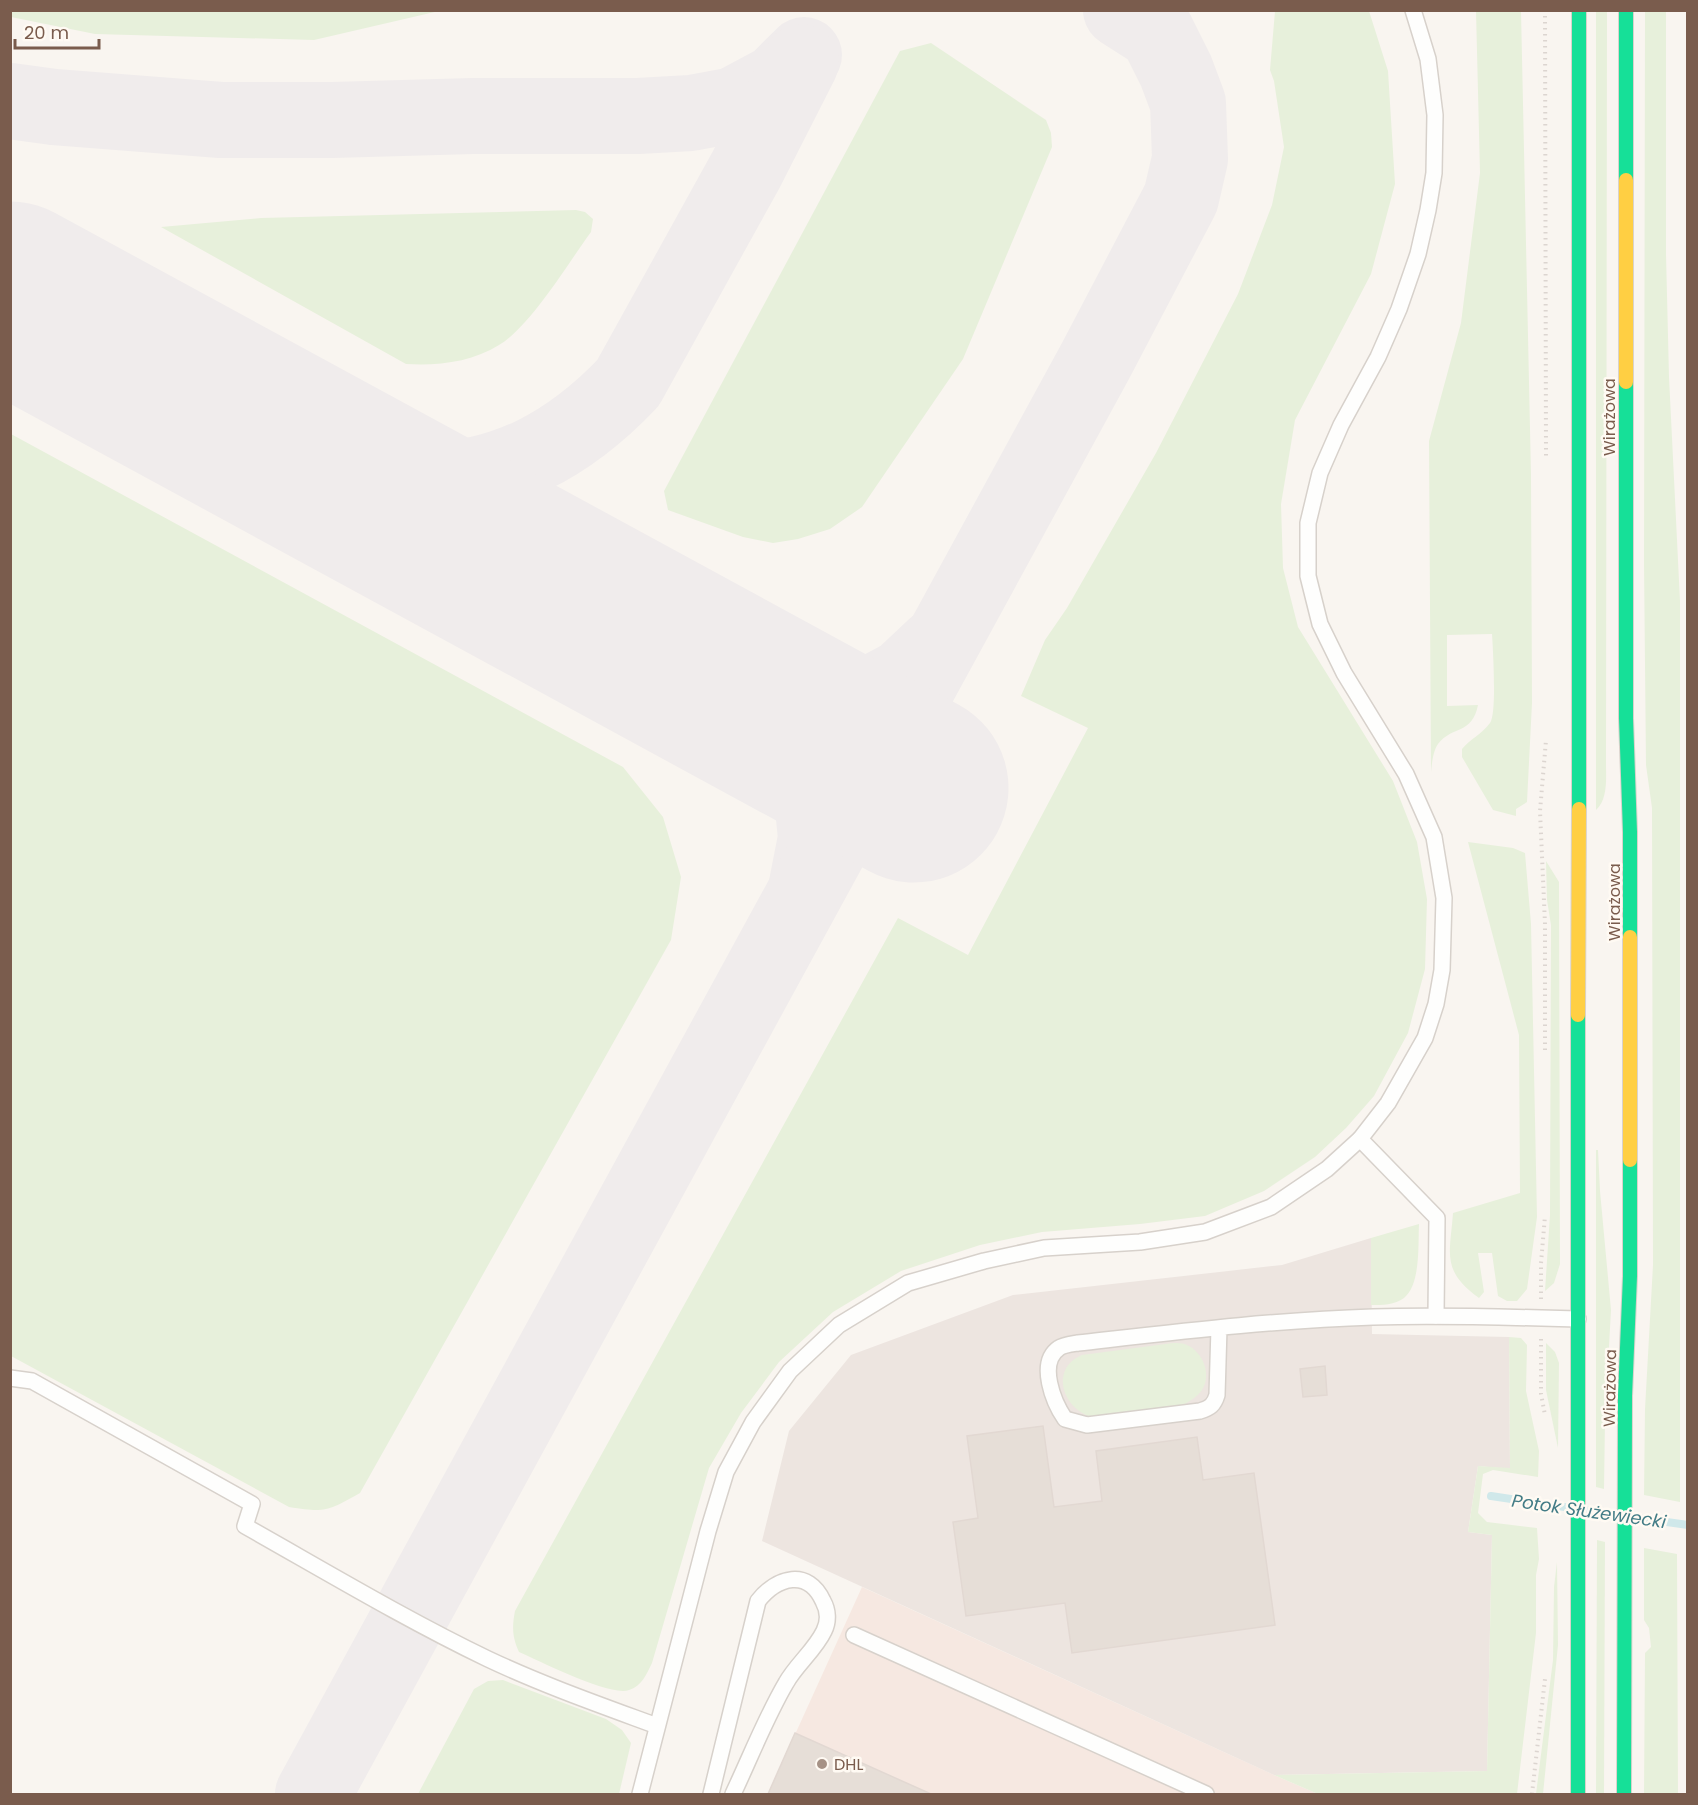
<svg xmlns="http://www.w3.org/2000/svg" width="1698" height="1805" font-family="Poppins,sans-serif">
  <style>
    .commercial { fill: #f6e8e1 }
    .industrial { fill: #ede5e0 }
    .green { fill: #e7f0db }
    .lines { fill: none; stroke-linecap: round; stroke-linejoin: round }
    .stream { stroke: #d0e8ea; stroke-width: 8 }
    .taxiway { stroke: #f0ecec; stroke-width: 76 }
    .runway { stroke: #f0ecec; stroke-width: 189 }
    .building { fill: #e6ded7; stroke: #e2d8d2; stroke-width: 1.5 }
    .lane-casing { stroke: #d7d1cb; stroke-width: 18 }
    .fast-casing { stroke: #d9d2cb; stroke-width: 16 }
    .slow-casing { stroke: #d9d2cb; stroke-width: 16 }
    .path { stroke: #dcd5d0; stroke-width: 4; stroke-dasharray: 1.5 4.5; stroke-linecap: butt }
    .lane { stroke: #fefefd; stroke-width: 15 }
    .fast { stroke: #16e098; stroke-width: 14 }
    .slow { stroke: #ffcf43; stroke-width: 14 }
    .poi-dot { fill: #a69286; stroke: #fffaf3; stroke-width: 2 }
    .labels { text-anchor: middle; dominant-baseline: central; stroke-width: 5; stroke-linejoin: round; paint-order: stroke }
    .street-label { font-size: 16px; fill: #7a5c4d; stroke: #fffaf3 }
    .poi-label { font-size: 16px; fill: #7a5c4d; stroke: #fffaf3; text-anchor: start }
    .water-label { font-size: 18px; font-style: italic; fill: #437c86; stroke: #fffaf3 }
  </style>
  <rect width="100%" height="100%" fill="#f9f5f0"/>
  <path class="commercial" d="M 862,1587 L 1274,1775 L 1318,1794 L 768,1794 Z"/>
  <path class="industrial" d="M 1371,1238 L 1372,1334 L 1509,1337 L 1510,1469 L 1478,1466 L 1468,1532 L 1492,1535 L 1487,1771 L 1274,1775 L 762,1541 L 789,1431 L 851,1355 L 1013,1295 L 1282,1265 Z"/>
  <g class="green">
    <path d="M 10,11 L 11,10 L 439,11 L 314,40 L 95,34 L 11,17 Z"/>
    <path d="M 1275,11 L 1369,11 L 1388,71 L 1395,184 L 1371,274 L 1295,420 L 1281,504 L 1283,568 L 1298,627 L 1393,781 L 1417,842 L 1427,899 L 1425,969 L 1408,1033 L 1374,1096 L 1346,1128 L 1315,1157 L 1264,1191 L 1205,1216 L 1140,1224 L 1042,1232 L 980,1245 L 901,1271 L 833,1312 L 779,1362 L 741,1413 L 709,1468 L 652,1663 C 646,1675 642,1686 629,1690 C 610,1697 540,1661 519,1652 C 512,1637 512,1627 515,1611 L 898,918 L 968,955 L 1088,728 L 1021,696 L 1045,640 L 1067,608 L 1156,453 L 1238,294 L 1272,205 L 1284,147 L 1274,81 L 1270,70 Z"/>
    <path d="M 1476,11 L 1521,11 L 1531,475 L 1532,703 L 1527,802 L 1516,809 L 1516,816 L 1493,810 L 1462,757 L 1462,749 C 1470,739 1482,734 1490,723 C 1497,714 1493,649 1492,634 L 1447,635 L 1447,706 L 1478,705 C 1472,735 1453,725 1438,744 C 1433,751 1432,763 1431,772 L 1429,441 L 1461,323 L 1480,173 Z"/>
    <path d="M 1607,11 L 1606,764 C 1606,779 1608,799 1596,810 L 1596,11 Z"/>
    <path d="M 1666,11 L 1666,254 L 1669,377 L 1680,601 L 1680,1502 L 1644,1495 L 1645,1409 L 1653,1265 L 1652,808 L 1646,765 L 1644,564 L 1645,11 Z"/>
    <path d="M 931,43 L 1046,120 L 1051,133 L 1052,147 L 963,359 L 862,507 L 830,529 L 798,539 L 773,543 L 743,537 L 668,510 L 664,491 L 900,51 Z"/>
    <path d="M 576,210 L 585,212 L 593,219 L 591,232 C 568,263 531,326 499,345 C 472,362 438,366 406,364 L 161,227 L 261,218 Z"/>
    <path d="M 11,434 L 623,767 L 663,817 L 681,877 L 671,940 L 360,1493 C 328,1511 326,1513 289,1507 L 11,1356 Z"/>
    <path d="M 1468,842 L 1513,848 L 1525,853 L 1531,924 L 1537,1217 L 1527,1289 L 1517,1301 L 1507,1301 L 1498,1296 L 1492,1253 L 1478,1253 L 1484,1292 L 1479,1298 C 1441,1270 1450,1255 1453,1213 L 1520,1193 L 1519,1035 Z"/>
    <path d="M 1546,861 L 1559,882 L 1560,1264 L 1554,1283 L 1545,1291 L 1550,1215 L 1551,925 L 1547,900 Z"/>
    <path d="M 1596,1150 L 1598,1150 L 1600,1191 L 1611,1310 L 1605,1420 L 1604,1489 L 1596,1487 Z"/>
    <path d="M 1419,1224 C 1418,1244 1421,1284 1404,1298 C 1395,1305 1382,1305 1371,1305 L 1371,1238 Z"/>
    <path d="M 1509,1337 L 1521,1338 L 1527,1345 L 1526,1391 L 1539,1451 L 1538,1477 L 1493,1470 L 1483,1474 L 1478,1513 L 1487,1522 L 1537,1528 L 1539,1559 L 1536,1575 L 1536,1633 L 1517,1794 L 1318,1794 L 1274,1775 L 1487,1771 L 1492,1535 L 1468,1532 L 1478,1466 L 1510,1468 Z"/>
    <path d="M 1173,1343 C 1178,1343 1183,1343 1187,1345 C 1203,1352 1212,1375 1202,1390 C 1197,1397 1190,1401 1183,1405 L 1092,1417 C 1063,1409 1049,1369 1082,1355 Z"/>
    <path d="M 1546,1343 L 1555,1352 L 1559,1363 L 1558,1448 L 1546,1390 Z"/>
    <path d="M 1597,1540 L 1605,1542 L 1604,1794 L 1596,1794 Z"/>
    <path d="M 1644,1548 L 1677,1554 L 1678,1794 L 1644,1794 L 1645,1653 L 1651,1647 L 1649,1628 L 1644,1620 Z"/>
    <path d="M 1557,1562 L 1558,1645 L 1543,1794 L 1536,1794 L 1553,1660 L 1554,1587 Z"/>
    <path d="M 503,1680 L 606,1719 L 622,1730 L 631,1743 L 619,1794 L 418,1794 L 474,1689 L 488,1681 Z"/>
  </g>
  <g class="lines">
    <g class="stream">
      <path d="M 1491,1496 L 1571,1508"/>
      <path d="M 1584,1510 L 1619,1515"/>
      <path d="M 1631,1517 L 1688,1525"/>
    </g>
    <g class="taxiway">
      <path d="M 10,101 L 54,107 L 221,120 L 332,120 L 473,116 L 638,116 L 691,113 L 734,105 L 777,82 L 804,55"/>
      <path d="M 329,470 C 349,474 368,479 388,481 C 398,482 409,481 420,481 C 505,480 570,444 628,383 L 746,170 L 801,62"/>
      <path d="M 807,884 L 816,838 L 812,798 L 798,764 L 746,697 L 830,705 L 860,700 L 903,677 L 936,646"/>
      <path d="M 313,1794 L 1096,360 L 1181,198 L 1190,159 L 1188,103 L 1176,71 L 1157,33 L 1121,10"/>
    </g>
    <path class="runway" d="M 10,296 L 914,788"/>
  </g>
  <g class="building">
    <path d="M 1325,1366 L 1327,1395 L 1303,1397 L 1300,1369 Z"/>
    <path d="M 1043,1426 L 1054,1507 L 1102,1501 L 1096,1451 L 1197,1437 L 1203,1480 L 1254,1473 L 1275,1625 L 1072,1653 L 1065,1603 L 966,1616 L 953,1522 L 978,1518 L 967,1436 Z"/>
    <path d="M 795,1733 L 931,1794 L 768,1794 Z"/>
  </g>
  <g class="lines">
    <g class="lane-casing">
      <g id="lane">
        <path d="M 1360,1139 L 1437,1218 L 1436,1316"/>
        <path d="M 1219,1328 L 1217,1395 C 1214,1405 1210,1408 1200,1411 L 1087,1425 L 1065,1419 C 1054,1403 1037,1363 1059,1348 C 1063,1345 1072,1344 1078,1343 C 1176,1332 1274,1320 1373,1317 C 1442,1315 1510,1317 1578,1319"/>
        <path d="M 10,1378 L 32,1381 L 252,1504 L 245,1526 C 325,1571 405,1619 488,1659 C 543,1685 600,1705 657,1726"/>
        <path d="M 854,1635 L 1206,1794"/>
        <path d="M 640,1794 L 708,1531 L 726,1472 L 753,1422 L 790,1371 L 839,1325 L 908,1283 L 984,1261 L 1044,1248 L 1140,1242 L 1205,1232 L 1271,1207 L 1327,1169 L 1360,1139 L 1388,1103 L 1425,1038 L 1436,1004 L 1442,970 L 1444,898 L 1434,837 L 1406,774 L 1344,673 L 1320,624 L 1308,576 L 1308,523 L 1320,473 L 1341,425 L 1378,357 L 1399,309 L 1418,254 L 1428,210 L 1434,173 L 1435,115 L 1428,59 L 1413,10"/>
        <path d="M 711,1794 L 758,1601 C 777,1577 808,1568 823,1601 C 828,1610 829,1621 824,1631 C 815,1650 796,1665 786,1683 C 766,1717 750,1758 733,1794"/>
      </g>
    </g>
    <g class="fast-casing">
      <g id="fast">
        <path d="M 1626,10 L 1626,180"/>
        <path d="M 1626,382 L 1626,718 L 1630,832 L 1630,937"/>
        <path d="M 1579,809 L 1579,10"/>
        <path d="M 1578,1794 L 1578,1015"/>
        <path d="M 1624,1794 L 1625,1396 L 1630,1276 L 1630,1160"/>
      </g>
    </g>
    <g class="slow-casing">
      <g id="slow">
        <path d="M 1626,180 L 1626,382"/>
        <path d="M 1630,937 L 1630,1160"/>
        <path d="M 1578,1015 L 1579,809"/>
      </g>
    </g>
    <g class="path">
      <path d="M 1545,10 L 1546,457"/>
      <path d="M 1545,1050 L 1545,924 L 1540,811 L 1546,740"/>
      <path d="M 1541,1299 L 1541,1263 L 1545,1216"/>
      <path d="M 1541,1339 L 1541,1394 L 1545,1415"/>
      <path d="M 1532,1794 L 1545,1679"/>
    </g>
    <use href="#lane" class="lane"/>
    <use href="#fast" class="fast"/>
    <use href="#slow" class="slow"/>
  </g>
  <circle class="poi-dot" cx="822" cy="1764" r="6"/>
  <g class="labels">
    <g class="street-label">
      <text transform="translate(1609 417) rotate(-90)">Wirażowa</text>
      <text transform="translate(1614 902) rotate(-90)">Wirażowa</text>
      <text transform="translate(1610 1388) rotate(-89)">Wirażowa</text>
    </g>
    <g class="poi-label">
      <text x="834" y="1764">DHL</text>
    </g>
    <g class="water-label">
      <text transform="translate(1589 1511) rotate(8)">Potok Służewiecki</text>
    </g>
  </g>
  <rect width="1698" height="1805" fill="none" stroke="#7a5c4d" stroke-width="24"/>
  <path d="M15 39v9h84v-9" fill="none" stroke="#7a5c4d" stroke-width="3"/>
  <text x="24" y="39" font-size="18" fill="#7a5c4d" stroke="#fffaf3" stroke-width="4.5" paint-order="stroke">20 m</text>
</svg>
